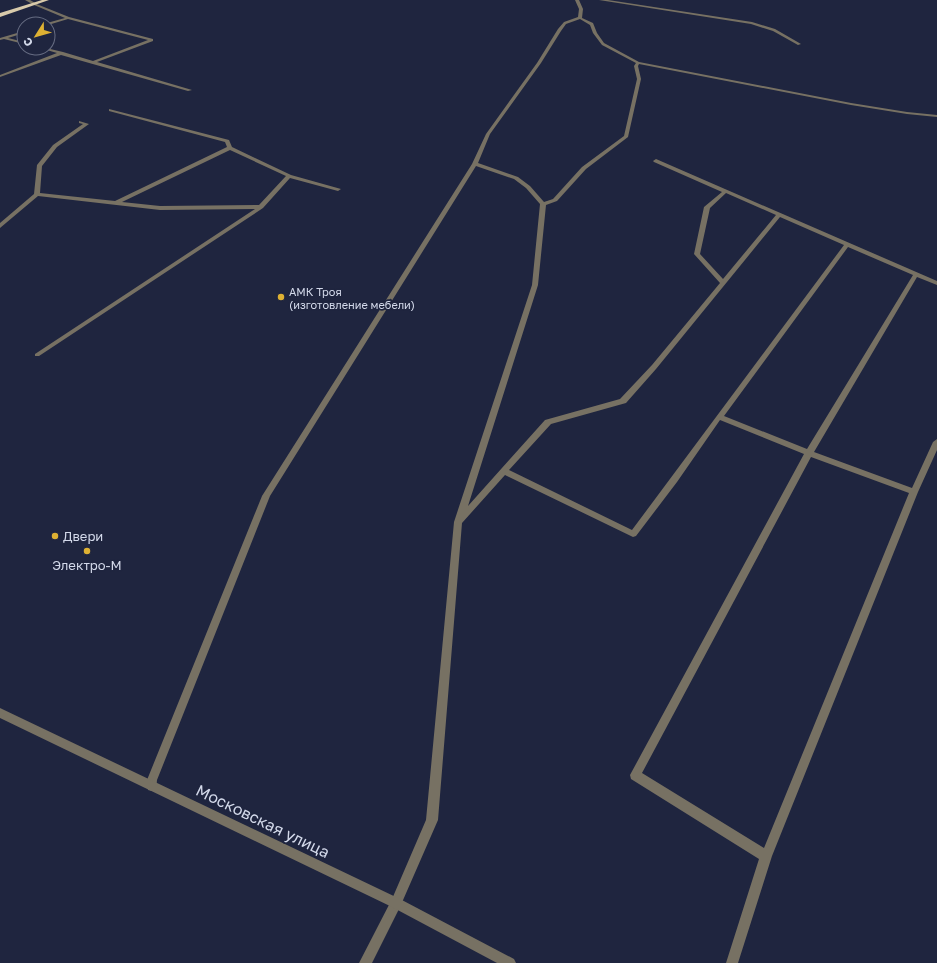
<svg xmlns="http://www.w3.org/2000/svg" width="937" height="963" font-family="'Golos Text',sans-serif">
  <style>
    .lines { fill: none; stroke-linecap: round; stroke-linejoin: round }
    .service { fill: #777163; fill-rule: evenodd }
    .minor { fill: #777163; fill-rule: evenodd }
    .trunk { fill: #d8caab; fill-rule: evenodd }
    .poi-dot { fill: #deb133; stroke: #1f253f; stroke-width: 1.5 }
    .labels { text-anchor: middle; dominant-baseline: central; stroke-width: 3.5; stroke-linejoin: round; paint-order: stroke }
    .far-poi-label { font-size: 11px; fill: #d3d9ea; stroke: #1f253f; text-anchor: start }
    .poi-label { font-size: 13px; fill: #d3d9ea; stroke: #1f253f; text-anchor: start }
    .near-street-label { font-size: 16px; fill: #d3d9ea; stroke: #1f253f }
  </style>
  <rect width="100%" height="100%" fill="#1f253f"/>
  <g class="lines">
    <g class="service">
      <path d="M 575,0 L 579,0 L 583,9 L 582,18 L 593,23 L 597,33 L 604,43 L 639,62 L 851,103 L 907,112 L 937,115 L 937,117 L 907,114 L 851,105 L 639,64 L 638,66 L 641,79 L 628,137 L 586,169 L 557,201 L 546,205 L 538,285 L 468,506 L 545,420 L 620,399 L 652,365 L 720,283 L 694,254 L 704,207 L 722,192 L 654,162 L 653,161 L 656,159 L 937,281 L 937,285 L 917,277 L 814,452 L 912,488 L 933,442 L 937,439 L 937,450 L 918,492 L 772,856 L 738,963 L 726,963 L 759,859 L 631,779 L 630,775 L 804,454 L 720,420 L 677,482 L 636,536 L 633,537 L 505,475 L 462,523 L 438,820 L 400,907 L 372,963 L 359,963 L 392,899 L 426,820 L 454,522 L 532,285 L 540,204 L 526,188 L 514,179 L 476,166 L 270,496 L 157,780 L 156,790 L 152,791 L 148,790 L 147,780 L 262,496 L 472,164 L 486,134 L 537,63 L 558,29 L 564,22 L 578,17 L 579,9 ZM 580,19 L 590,25 L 593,33 L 602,45 L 636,63 L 634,66 L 637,79 L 624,136 L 582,167 L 553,199 L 544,202 L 530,186 L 518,177 L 478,163 L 490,134 L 541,63 L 561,31 L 566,24 ZM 726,193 L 776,215 L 723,279 L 700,254 L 710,208 ZM 780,217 L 844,245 L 632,530 L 509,470 L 551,424 L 626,403 L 656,369 ZM 848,247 L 913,275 L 807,449 L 724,416 ZM 811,457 L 909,493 L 764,848 L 642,773 Z"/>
      <path d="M 599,0 L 608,0 L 752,22 L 775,29 L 801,44 L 798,45 L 773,31 L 751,24 Z"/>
      <path d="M 34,3 L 69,17 L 153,39 L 153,41 L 97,62 L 192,90 L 188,91 L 61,55 L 0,77 L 0,75 L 57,53 L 40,48 L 46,48 L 63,52 L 93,61 L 148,40 L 68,19 L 48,25 L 47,23 L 65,18 L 34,5 Z"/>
      <path d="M 24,31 L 24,33 L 8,38 L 24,42 L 24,44 L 4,39 L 0,40 L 0,38 Z"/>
      <path d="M 109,109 L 229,140 L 232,147 L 291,175 L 341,189 L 338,191 L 290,178 L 263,208 L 39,356 L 35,356 L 35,354 L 255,209 L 160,210 L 38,196 L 0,228 L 0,223 L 34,194 L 37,165 L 53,145 L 83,124 L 79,123 L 79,121 L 89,124 L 57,147 L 42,166 L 40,193 L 115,201 L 227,147 L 225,142 L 109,111 ZM 230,150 L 286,176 L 259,205 L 160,206 L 122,202 Z"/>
    </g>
    <g class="minor">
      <path d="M 25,0 L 30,0 L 37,4 L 34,5 Z"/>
      <path d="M 0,708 L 400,899 L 514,959 L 516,963 L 497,963 L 392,907 L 0,718 Z"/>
    </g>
    <path class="trunk" d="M 42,0 L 49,0 L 0,17 L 0,13 Z"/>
  </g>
  <g class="poi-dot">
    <circle cx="281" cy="297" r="4"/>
    <circle cx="55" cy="536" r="4"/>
    <circle cx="87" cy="551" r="4"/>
  </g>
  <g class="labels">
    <g class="far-poi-label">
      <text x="289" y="291">АМК Троя<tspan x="289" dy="13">(изготовление мебели)</tspan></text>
    </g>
    <g class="poi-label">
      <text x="63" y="536">Двери</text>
      <text x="87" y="565" text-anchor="middle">Электро-М</text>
    </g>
    <g class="near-street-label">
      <text transform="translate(263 821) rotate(26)">Московская улица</text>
    </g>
  </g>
  <g transform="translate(36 36) rotate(233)"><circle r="19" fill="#1f253f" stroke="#676d83"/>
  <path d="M0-3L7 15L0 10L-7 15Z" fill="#deb133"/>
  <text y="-6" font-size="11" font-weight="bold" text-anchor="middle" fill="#d3d9ea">С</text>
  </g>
</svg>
